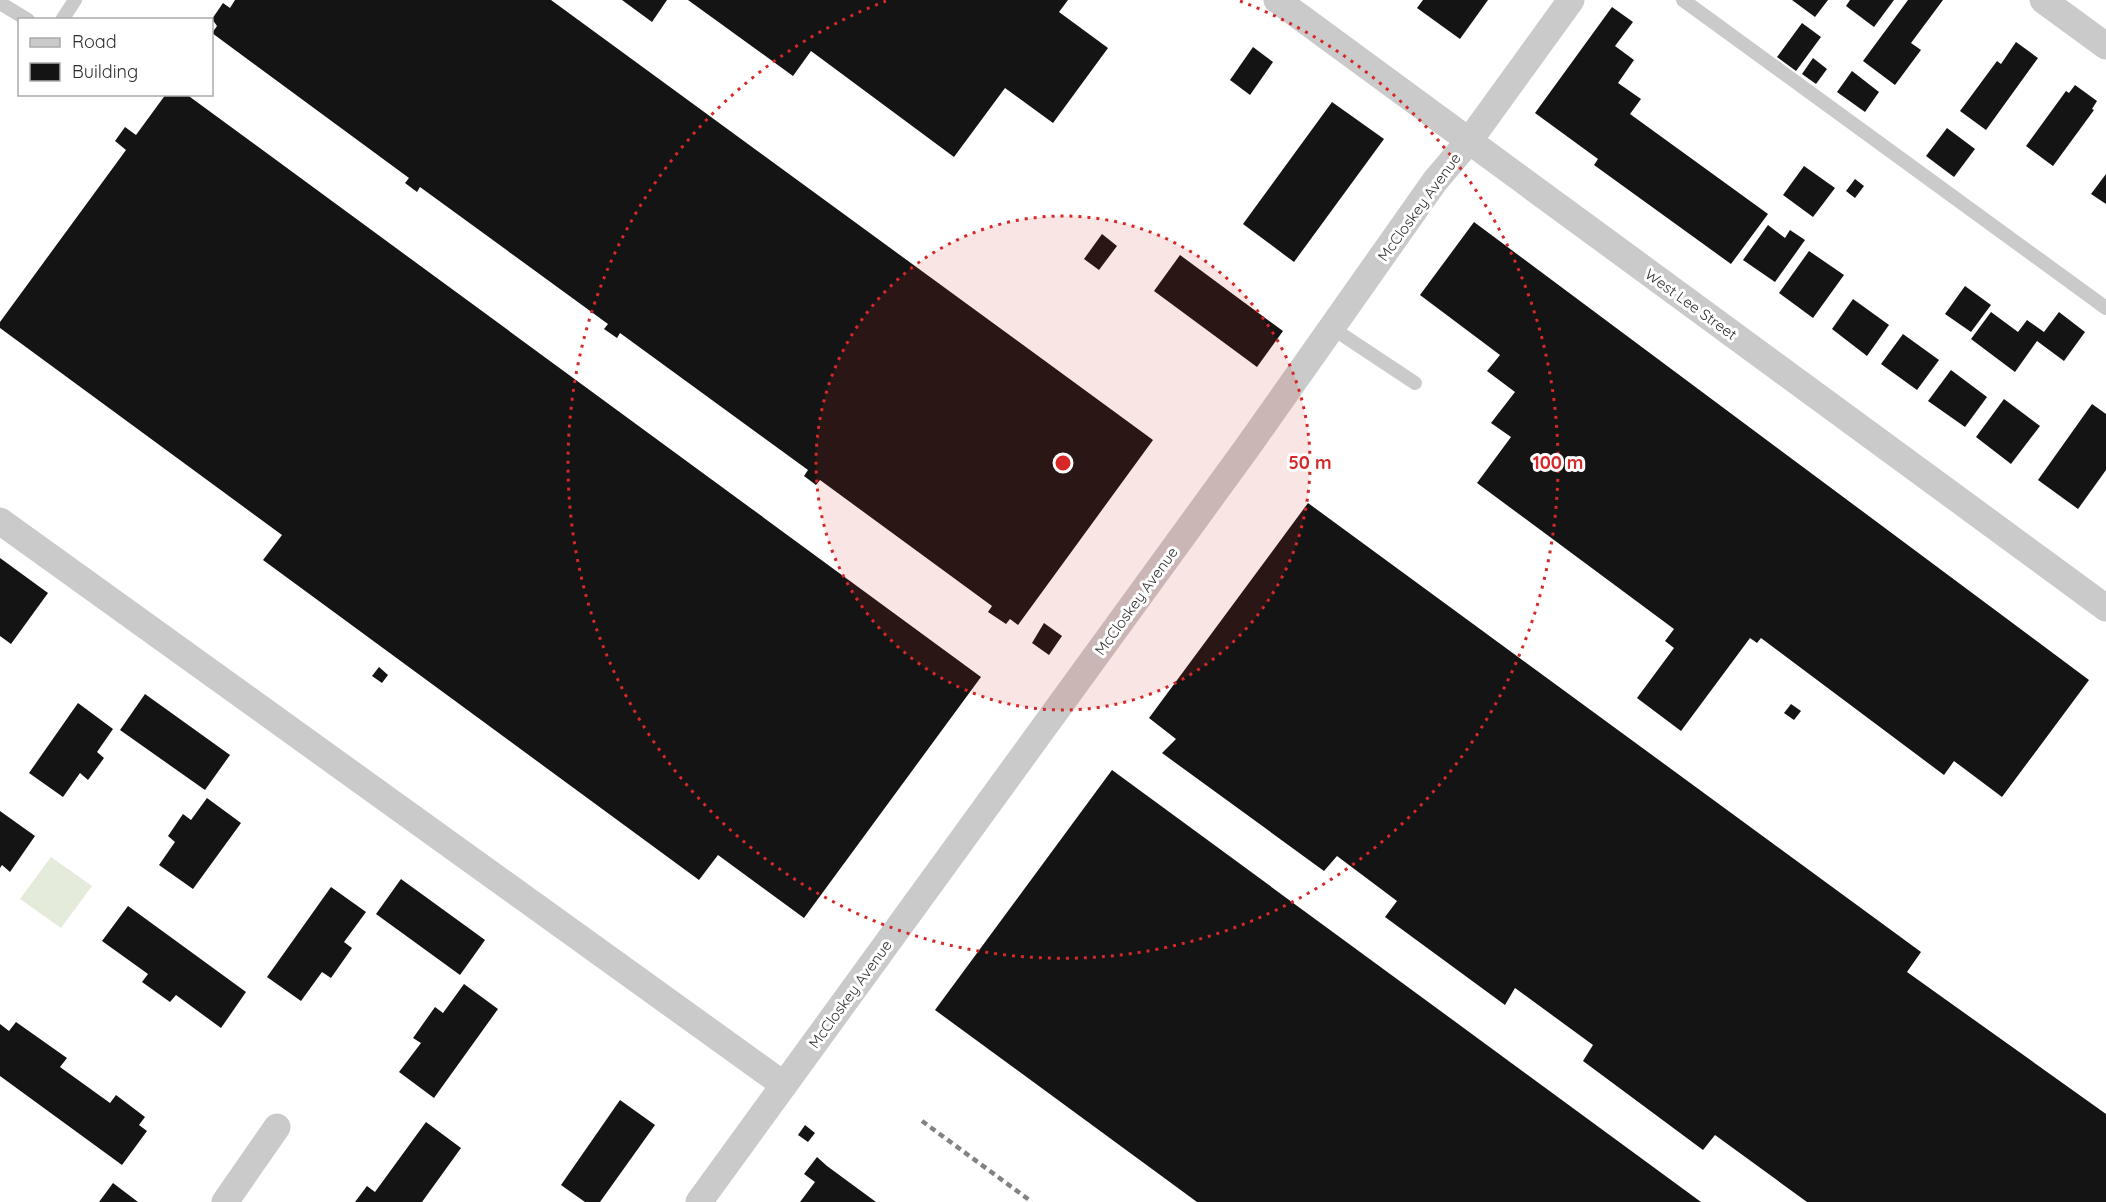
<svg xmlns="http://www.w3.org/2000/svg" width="2106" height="1202" font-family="Quicksand,sans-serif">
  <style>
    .green { fill: #e4ebda }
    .building { fill: #141414 }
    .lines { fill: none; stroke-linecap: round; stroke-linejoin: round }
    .service { stroke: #cacaca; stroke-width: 14 }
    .minor { stroke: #cacaca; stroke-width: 27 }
    .rail { stroke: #828282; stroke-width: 4.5; stroke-dasharray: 6 4.5; stroke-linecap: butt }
    .ring { fill: none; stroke: #d62828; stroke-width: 3; stroke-dasharray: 3 6 }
    .labels { text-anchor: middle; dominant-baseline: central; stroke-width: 6; stroke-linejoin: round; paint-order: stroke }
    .street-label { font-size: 15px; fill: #2d2d2d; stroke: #fff }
    .centre { fill: #d62828; stroke: #fff; stroke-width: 3 }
    .ring-label { font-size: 18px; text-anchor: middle; font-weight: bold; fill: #d62828; stroke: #fff; stroke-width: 6; stroke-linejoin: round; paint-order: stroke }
  </style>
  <rect width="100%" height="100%" fill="#fff"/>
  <path class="green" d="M 51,857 L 92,886 L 61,928 L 20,899 Z"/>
  <g class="building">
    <path d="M 235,0 L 551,0 L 1153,440 L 1018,625 L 1010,619 L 1006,624 L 988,612 L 992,606 L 820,480 L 816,485 L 804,476 L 808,470 L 620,333 L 617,338 L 604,329 L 608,324 L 420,187 L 417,192 L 405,183 L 409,178 L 212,33 L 217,26 L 212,19 L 223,3 L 230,8 Z"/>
    <path d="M 622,0 L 667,0 L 652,22 Z"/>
    <path d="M 688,0 L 1068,0 L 1059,12 L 1108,48 L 1053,123 L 1005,88 L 954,157 L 811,51 L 793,76 Z"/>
    <path d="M 1423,0 L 1488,0 L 1460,39 L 1417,8 Z"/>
    <path d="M 1792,0 L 1828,0 L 1815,17 Z"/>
    <path d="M 1850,0 L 1894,0 L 1874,27 L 1846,6 Z"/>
    <path d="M 1908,0 L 1943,0 L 1911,43 L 1921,50 L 1895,85 L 1863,61 Z"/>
    <path d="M 1612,7 L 1633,22 L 1615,46 L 1634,60 L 1618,83 L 1641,99 L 1630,114 L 1768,214 L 1731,264 L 1594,165 L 1598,159 L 1535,113 Z"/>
    <path d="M 1802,23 L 1821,37 L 1796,71 L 1777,57 Z"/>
    <path d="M 2016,42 L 2038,58 L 1986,130 L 1960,111 L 1997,61 L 2001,64 Z"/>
    <path d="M 1253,47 L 1273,62 L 1250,95 L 1230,80 Z"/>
    <path d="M 1813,58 L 1827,69 L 1816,84 L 1802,74 Z"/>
    <path d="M 1852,71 L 1879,92 L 1865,112 L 1837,92 Z"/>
    <path d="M 2075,85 L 2097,101 L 2092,109 L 2094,110 L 2053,166 L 2026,146 L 2066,91 L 2069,93 Z"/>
    <path d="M 166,94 L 186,94 L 981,677 L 804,918 L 718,855 L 699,880 L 263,560 L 282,535 L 0,328 L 0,322 L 126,150 L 115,141 L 125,127 L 136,135 Z"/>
    <path d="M 1332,102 L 1384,139 L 1294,262 L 1243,224 Z"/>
    <path d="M 1947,128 L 1975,149 L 1954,177 L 1926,156 Z"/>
    <path d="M 1804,166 L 1835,188 L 1813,217 L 1783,195 Z"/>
    <path d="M 2106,174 L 2106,204 L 2091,194 Z"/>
    <path d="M 1855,179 L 1864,186 L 1855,198 L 1846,191 Z"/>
    <path d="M 1474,222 L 2089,680 L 2002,797 L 1954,761 L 1944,775 L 1761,638 L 1757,643 L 1750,638 L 1681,731 L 1637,698 L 1674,648 L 1665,641 L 1674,629 L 1477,483 L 1511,437 L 1491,423 L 1515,392 L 1487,371 L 1500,355 L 1420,295 Z"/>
    <path d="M 1768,225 L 1785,238 L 1790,230 L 1805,240 L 1775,282 L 1743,260 Z"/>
    <path d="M 1102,234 L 1117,246 L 1099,270 L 1084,259 Z"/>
    <path d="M 1809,251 L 1844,275 L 1813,318 L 1779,293 Z"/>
    <path d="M 1180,255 L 1283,331 L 1257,367 L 1154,291 Z"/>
    <path d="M 1965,286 L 1991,305 L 1971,332 L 1945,314 Z"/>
    <path d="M 1853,299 L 1889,325 L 1867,356 L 1832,329 Z"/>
    <path d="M 1991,312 L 2018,332 L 2027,320 L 2044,332 L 2059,312 L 2085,332 L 2064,361 L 2037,341 L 2015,372 L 1971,339 Z"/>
    <path d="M 1903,334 L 1939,360 L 1917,390 L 1881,364 Z"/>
    <path d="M 1951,370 L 1987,397 L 1965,427 L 1928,401 Z"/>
    <path d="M 2004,399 L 2040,426 L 2011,464 L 1976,437 Z"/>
    <path d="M 2092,404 L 2106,414 L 2106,470 L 2078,509 L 2038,480 Z"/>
    <path d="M 1308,503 L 1921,952 L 1907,972 L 2106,1114 L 2106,1202 L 1807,1202 L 1715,1135 L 1703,1150 L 1583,1061 L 1593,1045 L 1515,988 L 1505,1005 L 1385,917 L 1397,901 L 1337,856 L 1324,871 L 1162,753 L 1176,739 L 1149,718 Z"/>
    <path d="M 0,558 L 48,593 L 11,644 L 0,636 Z"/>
    <path d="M 1044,623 L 1062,636 L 1049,655 L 1032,643 Z"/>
    <path d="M 379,667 L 388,675 L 382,683 L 372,676 Z"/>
    <path d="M 145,694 L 230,755 L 205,790 L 120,730 Z"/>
    <path d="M 78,703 L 113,729 L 97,752 L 104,758 L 88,780 L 80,773 L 63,797 L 29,773 Z"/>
    <path d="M 1791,704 L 1801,711 L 1794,720 L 1784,713 Z"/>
    <path d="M 1112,770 L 1701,1202 L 1197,1202 L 935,1010 Z"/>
    <path d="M 207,798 L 241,823 L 193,889 L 159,865 L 175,842 L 168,836 L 183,814 L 191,820 Z"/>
    <path d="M 0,811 L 35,836 L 10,872 L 2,865 L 0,868 Z"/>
    <path d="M 401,879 L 485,940 L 460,975 L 376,914 Z"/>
    <path d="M 331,887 L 366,912 L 344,942 L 352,948 L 331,978 L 322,972 L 301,1001 L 267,977 Z"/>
    <path d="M 128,906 L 246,992 L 221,1028 L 176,995 L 170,1002 L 142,982 L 148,974 L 102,941 Z"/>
    <path d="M 464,984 L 498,1009 L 434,1098 L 399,1072 L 421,1043 L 413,1038 L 435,1007 L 443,1013 Z"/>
    <path d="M 16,1022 L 67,1058 L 60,1067 L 110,1103 L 116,1095 L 145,1117 L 139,1125 L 147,1131 L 122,1165 L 0,1076 L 0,1024 L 9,1031 Z"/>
    <path d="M 620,1100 L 655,1125 L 600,1202 L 585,1202 L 561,1185 Z"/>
    <path d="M 426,1122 L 461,1148 L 422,1202 L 355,1202 L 367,1186 L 375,1192 Z"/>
    <path d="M 805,1125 L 815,1133 L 808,1142 L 798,1135 Z"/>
    <path d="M 817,1157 L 827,1166 L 876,1202 L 800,1202 L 815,1182 L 804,1174 Z"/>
    <path d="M 113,1183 L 138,1202 L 99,1202 Z"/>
  </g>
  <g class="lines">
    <g class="service">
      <path d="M 1683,0 L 2106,308"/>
      <path d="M 0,3 L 28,20"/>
      <path d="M 62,20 L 75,0"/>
      <path d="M 1332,328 L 1415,383"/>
    </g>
    <g class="minor">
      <path d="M 1277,0 L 2106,608"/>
      <path d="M 2043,0 L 2106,46"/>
      <path d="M 0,521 L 784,1085"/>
      <path d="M 225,1202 L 277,1127"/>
      <path d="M 699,1202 L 1249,445 L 1435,181 L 1469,141 L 1571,0"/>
    </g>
    <path class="rail" d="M 922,1121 L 1032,1202"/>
  </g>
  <circle cx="1063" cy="463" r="247" fill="#d62828" fill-opacity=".12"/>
  <g class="ring">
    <circle cx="1063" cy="463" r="247"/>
    <path d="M1240 1A495 495 0 1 1 886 1"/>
  </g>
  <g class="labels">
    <g class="street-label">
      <text transform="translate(1419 207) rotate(-54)">McCloskey Avenue</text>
      <text transform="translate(1691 304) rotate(36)">West Lee Street</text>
      <text transform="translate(1136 601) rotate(-54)">McCloskey Avenue</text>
      <text transform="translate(850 994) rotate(-54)">McCloskey Avenue</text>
    </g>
  </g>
  <circle cx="1063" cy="463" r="9" class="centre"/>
  <g class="ring-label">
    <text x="1310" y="469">50 m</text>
    <text x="1558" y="469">100 m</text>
  </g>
  <rect x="18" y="18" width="195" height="78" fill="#ffffff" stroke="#ababab" stroke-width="1.5"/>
  <rect x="30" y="38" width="30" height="9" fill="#cacaca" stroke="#ababab" stroke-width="1.5"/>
  <text x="72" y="48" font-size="18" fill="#2d2d2d">Road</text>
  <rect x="30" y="63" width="30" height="18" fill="#141414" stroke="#ababab" stroke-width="1.5"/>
  <text x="72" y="78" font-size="18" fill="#2d2d2d">Building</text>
</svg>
